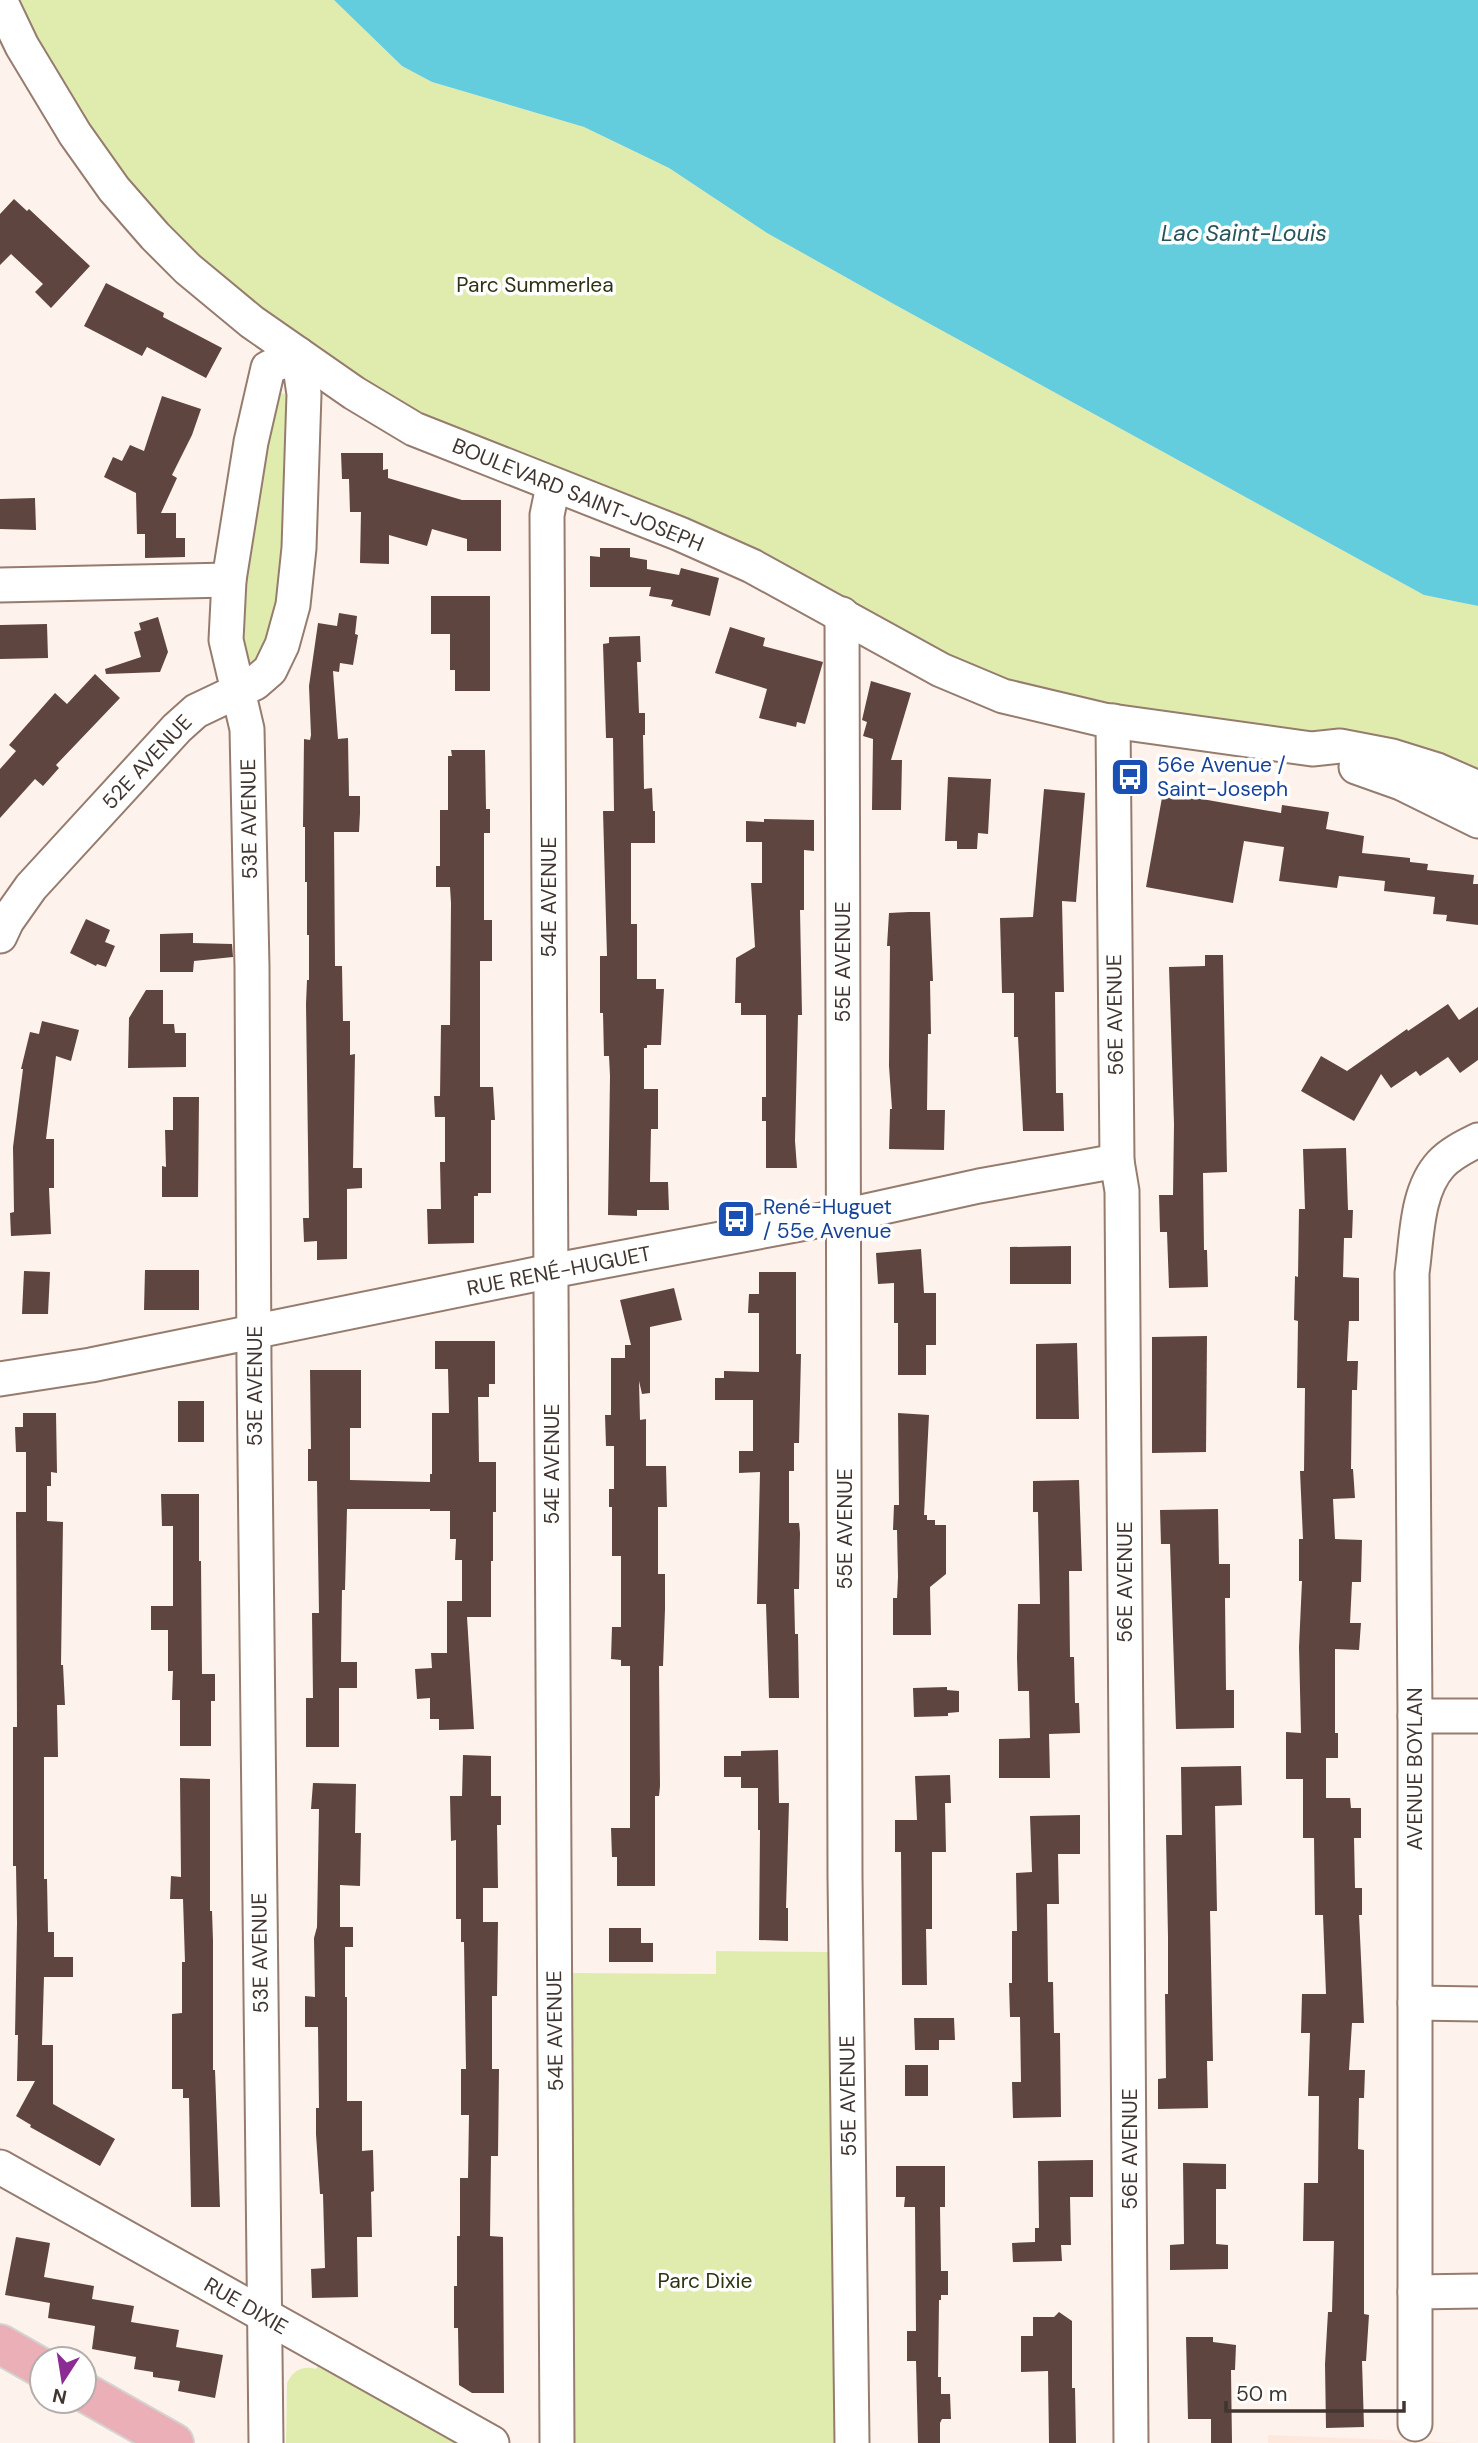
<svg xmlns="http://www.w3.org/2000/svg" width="1478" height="2443" viewBox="0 0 1478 2443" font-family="'DM Sans',sans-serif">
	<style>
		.built { fill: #fee8dd }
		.green { fill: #e0ecad }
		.water { fill: #63ccdd }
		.building { fill: #5f4540 }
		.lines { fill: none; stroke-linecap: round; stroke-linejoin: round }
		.minor-casing { stroke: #967c6f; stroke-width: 37 }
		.major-casing { stroke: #d5d3d1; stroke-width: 42 }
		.minor { stroke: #fff; stroke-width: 33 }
		.major { stroke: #ebafb7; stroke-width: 38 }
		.labels { text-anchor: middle; stroke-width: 7; stroke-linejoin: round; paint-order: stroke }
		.park-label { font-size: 21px; fill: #2e3312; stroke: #fff }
		.street-label { font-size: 21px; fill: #413530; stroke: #fff }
		.transit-label { font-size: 21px; fill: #164399; stroke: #fff; text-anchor: start }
		.water-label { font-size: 23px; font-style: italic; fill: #26545b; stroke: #fff }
	</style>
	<rect width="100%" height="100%" fill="#fef2ec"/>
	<polygon class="built" points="1268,2435 1463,2443 1268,2443"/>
	<g class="green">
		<path d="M16,0h318l68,66 30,16 152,45 85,41 98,65 123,69 534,293 54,11v170l-212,-48 -195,-30 -71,-18 -51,-22 -100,-58 -92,-49 -320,-131c-72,-36 -137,-80 -200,-131 -32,-25 -63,-51 -90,-82 -50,-57 -99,-139 -131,-207z"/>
		<polygon points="273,393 292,394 295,522 273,643 249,669 241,656 240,583"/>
		<polygon points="716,1951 832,1952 831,2148 839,2148 840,2443 573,2443 569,1973 716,1974"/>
		<path d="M319,2365l138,78h-171l1,-60c6,-13 16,-18 29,-14z"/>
	</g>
	<polygon class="water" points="334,0 1478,0 1478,606 1424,595 890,302 767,233 669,168 584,127 432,82 402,66"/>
	<g class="building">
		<polygon points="14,199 27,211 29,209 90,266 51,308 35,292 43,284 11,254 0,265 0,214"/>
		<polygon points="106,283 164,313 163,317 222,348 206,378 147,347 142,356 84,326"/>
		<polygon points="162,396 201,409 192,435 172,475 177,478 161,513 176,513 176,538 185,538 185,557 145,558 145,534 137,534 136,493 104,477 113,457 122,461 130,445 144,451"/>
		<polygon points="341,453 383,453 383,470 388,469 388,478 462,500 501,500 501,551 467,551 467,539 432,529 427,546 389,535 389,564 360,563 361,512 350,512 349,479 342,479"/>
		<polygon points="35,498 36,530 0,529 0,499"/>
		<polygon points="600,548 630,548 630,557 647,560 647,569 679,575 681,568 719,578 710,616 671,606 673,600 649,596 651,587 590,587 590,556 600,557"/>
		<polygon points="431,596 490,596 490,691 455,691 455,670 450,670 450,634 431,634"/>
		<polygon points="339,613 357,616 355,634 358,635 353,665 340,663 339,672 333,671 338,739 348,738 349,796 360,796 360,813 359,832 334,832 335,966 342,966 343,1021 350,1021 350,1055 355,1054 353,1168 362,1168 362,1188 347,1189 347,1259 317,1260 317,1241 304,1242 303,1218 309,1218 306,1004 307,980 309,980 309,935 307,935 307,882 305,882 305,827 303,827 304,739 310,740 311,735 309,686 318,623 337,626"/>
		<polygon points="158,617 168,652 160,672 106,674 105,669 141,657 134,632 141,630 139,623"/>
		<polygon points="47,624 48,658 0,659 0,625"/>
		<polygon points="730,627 765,638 763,646 823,662 805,724 797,722 796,727 759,718 767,689 715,673"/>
		<polygon points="640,636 641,662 637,662 639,713 645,713 645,735 643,735 644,789 652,788 653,811 655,811 655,843 631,843 631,924 637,924 637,979 656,979 656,989 664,989 661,1045 647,1045 647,1048 644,1048 644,1089 658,1089 658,1129 651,1129 650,1182 668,1182 669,1210 637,1210 637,1216 608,1215 610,1076 609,1056 604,1056 603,1013 600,1013 600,956 607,956 603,811 614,811 613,738 606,738 603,644 609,643 609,637"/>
		<polygon points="95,674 120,698 56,765 59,768 43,786 35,779 0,818 0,769 16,751 9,745 55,693 67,704"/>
		<polygon points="871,681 911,693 891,760 902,760 901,810 872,810 873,739 863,736 867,722 862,720"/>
		<polygon points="451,750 485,750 486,809 490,809 490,833 484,833 484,920 492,920 492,961 480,961 480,1087 493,1087 495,1120 491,1120 491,1193 478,1193 478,1196 474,1196 474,1243 428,1244 427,1209 441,1209 440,1162 445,1162 445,1117 435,1117 434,1096 440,1096 441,1025 450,1025 451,903 450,887 436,887 436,866 440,866 440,810 448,810 448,756 452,756"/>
		<polygon points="948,777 991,779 988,834 978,833 977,849 957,849 957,841 945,841"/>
		<polygon points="1044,789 1085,793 1076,902 1062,901 1064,992 1055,992 1056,1093 1063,1093 1064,1131 1023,1131 1018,1037 1014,1037 1014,993 1002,993 1000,918 1033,917"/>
		<polygon points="1163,792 1281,813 1282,805 1329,812 1326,829 1364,836 1362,853 1410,858 1410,862 1428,864 1427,870 1474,875 1473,884 1478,884 1478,925 1446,921 1447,915 1433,914 1435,897 1384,891 1385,881 1339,876 1337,888 1279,881 1284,847 1244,841 1233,903 1146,887"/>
		<polygon points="764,819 814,820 814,851 804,850 804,910 800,910 802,1015 798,1015 795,1141 797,1168 766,1168 766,1121 762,1121 762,1097 766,1097 766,1015 741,1015 741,1003 735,1003 736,958 755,947 751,883 762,883 762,842 746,842 746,821 764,822"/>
		<polygon points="909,912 930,912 933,981 930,981 931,1034 928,1034 927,1110 945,1110 944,1150 889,1149 890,1109 892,1109 889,1066 890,946 887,946 889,913"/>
		<polygon points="86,919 110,930 105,942 115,946 106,967 97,964 96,966 70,953"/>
		<polygon points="193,933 193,943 232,944 233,957 194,961 193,972 160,972 160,934"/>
		<polygon points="1205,955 1223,955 1227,1172 1203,1173 1204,1250 1207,1250 1208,1287 1169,1288 1167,1232 1160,1232 1159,1195 1173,1195 1174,1124 1169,967 1205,966"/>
		<polygon points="146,990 163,990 163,1024 174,1024 175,1033 186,1033 186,1067 128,1068 129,1018"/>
		<polygon points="1448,1004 1459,1020 1478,1007 1478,1060 1460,1073 1448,1057 1420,1076 1416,1071 1391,1088 1381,1074 1354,1121 1301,1091 1321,1056 1347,1071 1407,1029 1408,1031"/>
		<polygon points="42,1021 79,1030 71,1061 56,1056 46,1139 54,1139 54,1188 49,1188 51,1234 11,1236 10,1213 14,1212 13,1147 23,1069 21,1069 30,1032 39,1034"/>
		<polygon points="173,1097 199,1097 198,1197 162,1197 162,1166 166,1167 165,1130 173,1130"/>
		<polygon points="1346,1148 1348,1210 1353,1210 1352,1238 1344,1238 1343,1277 1359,1278 1359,1321 1349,1321 1347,1361 1358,1361 1357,1390 1352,1390 1351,1469 1353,1469 1355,1498 1333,1499 1335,1539 1362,1540 1361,1582 1352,1582 1350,1623 1361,1623 1359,1650 1335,1649 1335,1733 1338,1733 1338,1758 1326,1758 1326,1798 1350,1798 1351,1808 1361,1808 1361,1838 1354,1838 1355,1888 1362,1888 1362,1915 1359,1915 1364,2023 1352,2023 1349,2070 1365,2070 1364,2098 1359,2098 1358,2149 1364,2150 1364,2314 1369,2315 1366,2361 1362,2361 1364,2427 1326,2428 1325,2364 1328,2312 1332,2312 1334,2241 1303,2241 1304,2183 1318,2183 1319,2096 1308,2096 1310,2033 1301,2033 1302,1994 1326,1994 1323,1915 1315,1915 1314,1838 1303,1838 1303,1779 1286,1779 1286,1732 1301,1733 1299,1647 1302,1581 1299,1581 1299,1539 1303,1539 1300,1471 1304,1471 1305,1388 1297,1388 1298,1321 1294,1320 1295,1276 1298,1277 1299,1209 1305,1209 1303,1149"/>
		<polygon points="1071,1246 1071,1284 1010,1284 1010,1247"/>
		<polygon points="921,1249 924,1293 936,1293 936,1345 926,1345 926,1375 898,1375 898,1323 894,1323 894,1283 878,1284 876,1253"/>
		<polygon points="145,1270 199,1270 199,1310 144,1310"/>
		<polygon points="24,1271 50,1272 48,1314 22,1314"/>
		<polygon points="759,1272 796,1272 796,1354 801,1354 799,1443 794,1443 794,1471 789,1471 789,1523 799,1523 800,1533 799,1589 794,1589 795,1634 798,1634 799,1698 769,1698 766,1604 757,1604 760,1472 739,1473 739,1451 753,1451 753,1400 715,1400 715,1378 724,1378 724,1371 759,1372 759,1313 748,1313 749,1294 759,1294"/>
		<polygon points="674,1288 682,1320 650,1327 650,1393 642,1394 639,1381 640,1420 646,1419 646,1466 666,1466 667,1507 658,1507 658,1574 665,1574 665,1609 663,1666 659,1666 660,1786 659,1796 655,1796 655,1886 617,1886 617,1857 612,1857 611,1828 630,1828 630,1666 621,1666 621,1660 611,1659 612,1627 621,1627 621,1556 612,1556 612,1507 609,1507 609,1489 614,1489 614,1446 606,1446 605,1415 611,1415 611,1358 625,1358 625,1345 631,1345 620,1300"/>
		<polygon points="1207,1336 1206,1452 1152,1453 1152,1337"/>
		<polygon points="435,1341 495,1341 495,1384 489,1384 489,1397 478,1397 479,1462 496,1462 496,1512 493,1512 493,1561 491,1561 491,1617 467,1617 474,1729 439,1730 439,1719 430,1719 430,1698 417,1699 415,1669 432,1668 431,1653 447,1653 447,1601 462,1601 462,1560 455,1560 456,1539 450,1539 450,1511 430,1511 430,1509 347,1509 345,1590 342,1590 341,1662 357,1662 357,1688 339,1688 339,1747 306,1747 306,1698 313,1698 312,1613 319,1613 317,1481 308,1481 308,1449 311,1449 310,1370 361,1370 361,1428 350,1428 350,1480 430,1482 430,1474 432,1474 432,1413 449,1413 448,1369 435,1369"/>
		<polygon points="1077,1343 1079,1419 1036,1419 1036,1344"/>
		<rect x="178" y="1401" width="26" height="41"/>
		<polygon points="23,1413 56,1413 57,1473 51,1472 51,1486 47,1486 47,1521 63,1522 61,1665 63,1665 65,1705 57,1705 58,1757 44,1757 44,1879 47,1879 48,1932 54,1932 54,1957 73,1957 73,1977 44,1977 42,2045 53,2045 53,2104 115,2139 100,2166 30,2127 31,2125 16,2116 35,2081 17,2081 18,2035 15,2035 17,1923 16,1866 13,1866 13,1727 17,1727 16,1512 26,1512 26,1452 16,1452 15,1427 23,1427"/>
		<polygon points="898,1413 929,1415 924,1515 927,1515 927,1520 935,1520 935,1525 946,1525 946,1574 930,1587 931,1635 893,1635 893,1598 897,1598 898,1577 897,1530 893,1530 894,1505 899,1505"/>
		<polygon points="1079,1480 1082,1571 1069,1571 1070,1657 1074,1657 1075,1703 1079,1703 1080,1733 1049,1734 1050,1778 999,1778 999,1739 1030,1738 1029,1691 1018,1691 1017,1658 1018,1604 1040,1604 1038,1512 1033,1512 1033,1481"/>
		<polygon points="161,1494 199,1494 199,1561 201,1561 202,1674 215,1674 215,1701 211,1701 211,1746 180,1746 180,1700 172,1700 173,1671 168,1671 168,1630 151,1630 151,1606 173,1606 173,1526 162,1526"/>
		<polygon points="1218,1509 1219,1564 1230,1564 1230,1598 1225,1598 1226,1690 1234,1690 1234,1728 1176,1729 1170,1544 1161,1544 1160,1510"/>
		<polygon points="947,1687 947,1690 959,1691 959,1712 948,1713 948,1716 914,1717 913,1688"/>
		<polygon points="778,1750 779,1803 789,1803 786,1908 788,1908 788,1941 759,1940 760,1830 758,1830 758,1788 741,1788 741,1777 724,1777 724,1756 741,1756 741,1751"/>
		<polygon points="463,1755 491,1756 491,1796 501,1796 501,1825 497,1825 498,1888 483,1888 483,1922 498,1922 497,1996 492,1996 492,2069 499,2069 498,2156 491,2156 490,2236 503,2237 504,2393 472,2393 459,2385 458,2328 454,2328 454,2286 457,2286 457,2236 460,2236 460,2178 468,2178 469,2115 461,2115 461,2069 466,2069 464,1942 461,1942 461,1919 456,1919 456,1840 451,1841 450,1796 462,1796"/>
		<polygon points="1241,1766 1242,1805 1215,1806 1217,1911 1210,1911 1213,2061 1207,2061 1208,2108 1158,2109 1158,2079 1166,2078 1165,1994 1168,1994 1168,1937 1166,1835 1182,1835 1181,1767"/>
		<polygon points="950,1775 951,1803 945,1803 946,1852 932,1852 932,1929 926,1929 927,1985 902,1985 901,1852 895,1852 895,1820 917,1820 915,1776"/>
		<polygon points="180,1778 210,1779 210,1911 212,1911 213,1941 213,2070 215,2070 220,2207 191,2207 189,2098 183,2098 183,2089 172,2089 172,2014 182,2013 182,1962 185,1962 183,1899 170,1899 171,1876 181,1877"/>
		<polygon points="313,1783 356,1784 355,1833 361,1833 360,1886 340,1885 340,1927 353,1927 353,1947 345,1947 345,1997 347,1997 347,2101 362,2101 362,2151 373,2150 374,2191 371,2192 372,2237 357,2237 358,2297 312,2298 311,2269 325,2268 323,2194 320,2194 316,2134 316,2108 319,2108 318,2027 305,2027 305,1996 315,1997 314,1938 317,1927 319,1809 311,1809"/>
		<polygon points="1080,1815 1080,1854 1058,1854 1059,1904 1047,1904 1048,1982 1053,1982 1054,2033 1060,2033 1061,2117 1013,2118 1012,2082 1021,2082 1020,2017 1010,2017 1009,1983 1012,1983 1012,1931 1017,1931 1016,1873 1032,1872 1030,1816"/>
		<polygon points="609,1928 641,1928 641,1943 653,1943 653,1962 609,1962"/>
		<polygon points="914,2018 954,2018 955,2040 939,2040 939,2050 915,2050"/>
		<rect x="905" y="2065" width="23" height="31"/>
		<polygon points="1093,2160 1093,2197 1070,2197 1071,2245 1061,2245 1062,2261 1013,2262 1012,2243 1035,2242 1035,2228 1039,2228 1038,2161"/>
		<polygon points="1183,2163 1226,2164 1226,2189 1216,2189 1216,2244 1228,2245 1228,2269 1170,2270 1170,2245 1184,2244"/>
		<polygon points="896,2166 945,2166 945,2207 940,2207 941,2271 948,2271 948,2295 941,2295 941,2300 939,2300 938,2377 941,2377 941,2394 950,2394 951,2419 942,2419 940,2423 940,2443 918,2443 916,2361 907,2361 907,2331 916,2331 915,2207 904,2207 905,2197 896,2197"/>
		<polygon points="16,2237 50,2243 44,2277 94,2286 92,2299 134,2306 131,2322 179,2330 176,2347 223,2355 215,2398 178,2391 180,2381 153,2377 153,2372 134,2369 136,2357 92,2349 95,2326 48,2318 50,2303 5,2295"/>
		<polygon points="1059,2312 1072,2321 1072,2388 1075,2388 1076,2443 1049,2443 1048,2371 1021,2372 1021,2336 1033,2336 1033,2317 1054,2317"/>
		<polygon points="1186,2337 1213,2337 1213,2342 1236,2345 1235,2370 1231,2370 1232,2443 1211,2443 1211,2419 1188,2419"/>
	</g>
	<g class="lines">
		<g class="minor-casing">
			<g id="minor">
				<polyline points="0,0 22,46 75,134 114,189 155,236 188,269 252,322 354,393 414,429 680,534 752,566 941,670 1003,696 1104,720 1312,749 1340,746 1392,756 1437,770 1478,788"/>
				<polyline points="553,486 547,515 557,2443"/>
				<polyline points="0,585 229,580"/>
				<polyline points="842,614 845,1877 852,2443"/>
				<polyline points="1113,721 1117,1161 1122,1191 1131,2443"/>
				<polyline points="1356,767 1401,783 1478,821"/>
				<polyline points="0,936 7,921 31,887 177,728 196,711 255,683 270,670 282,645 293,605 299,548 304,394 298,354 268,368 251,442 229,580 226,640 247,729 252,967 254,1366 266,2443"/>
				<polyline points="0,1379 91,1365 551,1271 843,1216 979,1186 1117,1161"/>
				<polyline points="1415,1716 1478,1716"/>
				<polyline points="1415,2003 1478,2004"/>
				<polyline points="0,2167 492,2443"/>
				<polyline points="1415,2292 1478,2291"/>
				<path d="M1415,2424v-708l-3,-443c5,-35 4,-82 29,-109 10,-11 25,-18 37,-24"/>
			</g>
		</g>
		<g class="major-casing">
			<g id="major">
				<polyline points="0,2344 42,2368"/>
				<polyline points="84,2392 174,2443"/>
			</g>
		</g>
		<use href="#minor" class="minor"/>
		<use href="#major" class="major"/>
	</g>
	<defs>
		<g id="bus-square" transform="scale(2.0125)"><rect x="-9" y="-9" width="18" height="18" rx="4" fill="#1a4fb4" stroke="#fff"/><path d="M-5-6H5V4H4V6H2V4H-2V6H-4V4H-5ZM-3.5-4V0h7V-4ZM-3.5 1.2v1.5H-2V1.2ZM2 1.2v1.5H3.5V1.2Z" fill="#fff"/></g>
	</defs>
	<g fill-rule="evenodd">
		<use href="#bus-square" x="1130" y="777"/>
		<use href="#bus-square" x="736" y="1219"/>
	</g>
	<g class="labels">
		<g class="park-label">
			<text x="535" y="292">Parc Summerlea</text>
			<text x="705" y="2288">Parc Dixie</text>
		</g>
		<g class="street-label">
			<text transform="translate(578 495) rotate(22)" y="7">BOULEVARD SAINT-JOSEPH</text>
			<text transform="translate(147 762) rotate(-47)" y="7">52E AVENUE</text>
			<text transform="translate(249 819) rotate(-91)" y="7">53E AVENUE</text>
			<text transform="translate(549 897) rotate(-90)" y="7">54E AVENUE</text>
			<text transform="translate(843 962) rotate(-90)" y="7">55E AVENUE</text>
			<text transform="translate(1115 1015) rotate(-91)" y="7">56E AVENUE</text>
			<text transform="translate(559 1271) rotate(-11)" y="7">RUE RENÉ-HUGUET</text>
			<text transform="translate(255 1386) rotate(-90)" y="7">53E AVENUE</text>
			<text transform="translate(552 1464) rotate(-90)" y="7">54E AVENUE</text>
			<text transform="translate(845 1529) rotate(-90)" y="7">55E AVENUE</text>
			<text transform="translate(1125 1582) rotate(-90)" y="7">56E AVENUE</text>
			<text transform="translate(1415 1769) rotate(-90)" y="7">AVENUE BOYLAN</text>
			<text transform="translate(260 1953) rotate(-91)" y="7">53E AVENUE</text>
			<text transform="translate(555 2031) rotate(-91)" y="7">54E AVENUE</text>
			<text transform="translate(848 2096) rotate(-91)" y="7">55E AVENUE</text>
			<text transform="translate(1130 2149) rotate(-90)" y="7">56E AVENUE</text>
			<text transform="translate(246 2306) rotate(30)" y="7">RUE DIXIE</text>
		</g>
		<g class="transit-label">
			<text x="1157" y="772">56e Avenue /<tspan x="1157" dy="24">Saint-Joseph</tspan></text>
			<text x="763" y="1214">René-Huguet<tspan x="763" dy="24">/ 55e Avenue</tspan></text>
		</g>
		<g class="water-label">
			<text x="1244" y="241">Lac Saint-Louis</text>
		</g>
	</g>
	<g transform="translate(63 2380) rotate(192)"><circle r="33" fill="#ffffff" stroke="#b3aeac" stroke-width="2"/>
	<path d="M0-5L12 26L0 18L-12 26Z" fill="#8c2b94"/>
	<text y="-10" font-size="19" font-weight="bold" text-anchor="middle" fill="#413530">N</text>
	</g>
	<path d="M1226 2401v10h178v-10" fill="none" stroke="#413530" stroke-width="3.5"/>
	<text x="1236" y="2401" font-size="21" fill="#413530" stroke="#ffffff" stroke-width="5" paint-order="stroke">50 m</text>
</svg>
